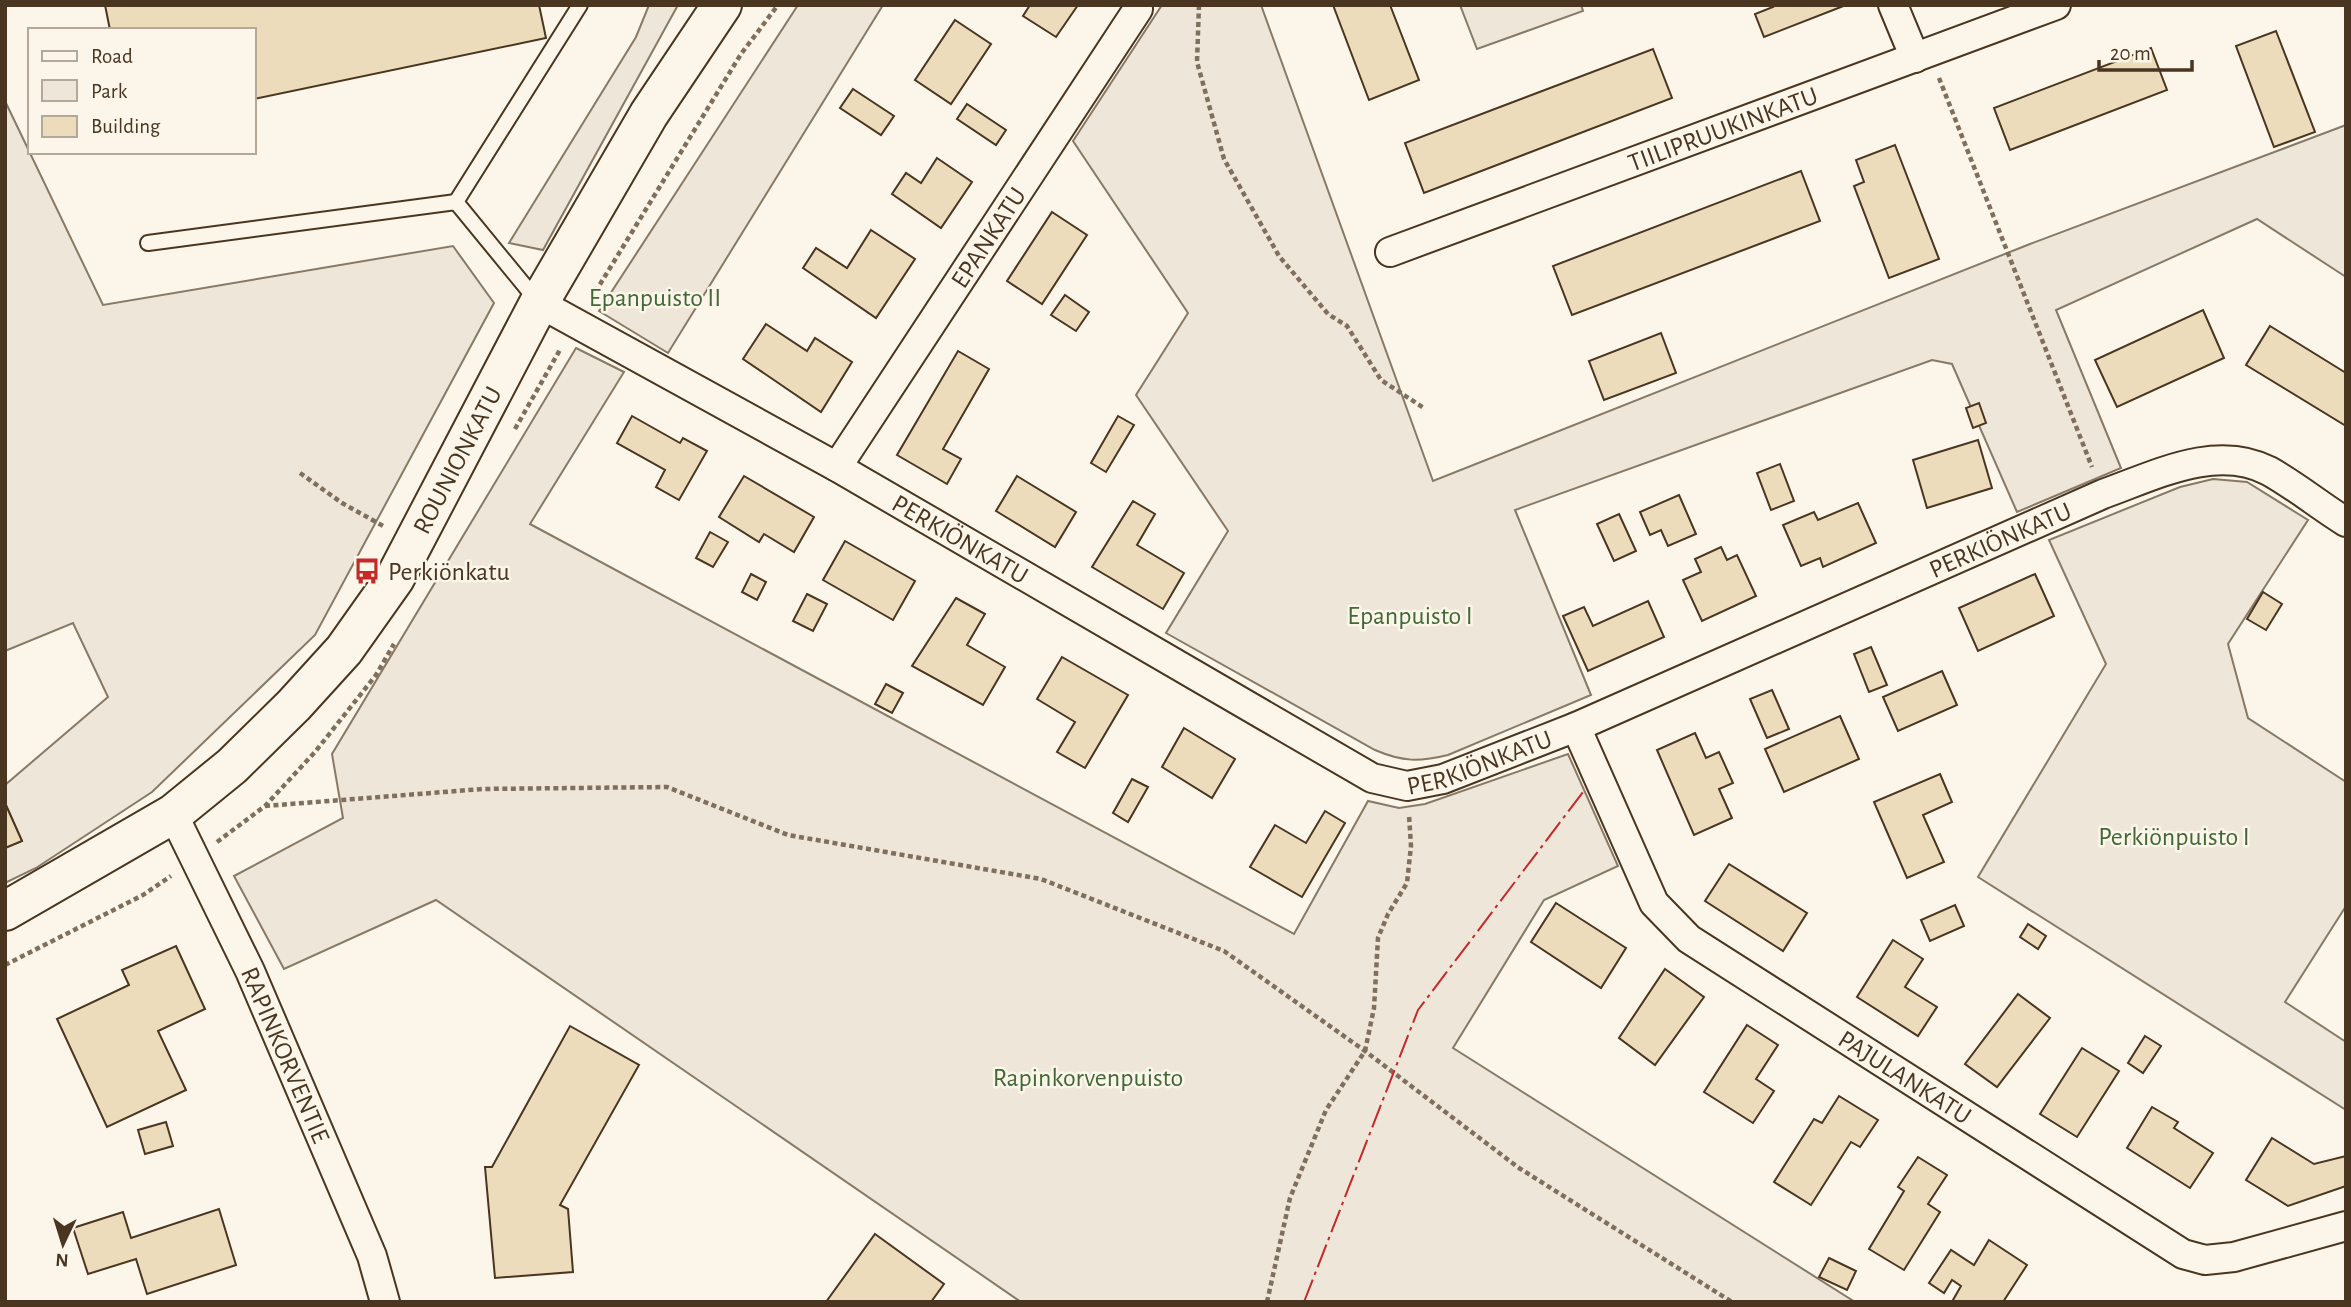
<svg xmlns="http://www.w3.org/2000/svg" width="2351" height="1307" viewBox="0 0 2351 1307" font-family="'Alegreya Sans',sans-serif">
	<style>
		.green { fill: #ede6d9; stroke: #887966; stroke-width: 2 }
		.building { fill: #ecdcbc; stroke: #4a3520; stroke-width: 2 }
		.lines { fill: none; stroke-linecap: round; stroke-linejoin: round }
		.service-casing { stroke: #4a3520; stroke-width: 18 }
		.minor-casing { stroke: #4a3520; stroke-width: 32 }
		.secondary-casing { stroke: #4a3520; stroke-width: 42 }
		.path { stroke: #7f6f5c; stroke-width: 4.5; stroke-dasharray: 5 3.5; stroke-linecap: butt }
		.service { stroke: #fbf6e9; stroke-width: 14 }
		.minor { stroke: #fbf6e9; stroke-width: 28 }
		.secondary { stroke: #fbf6e9; stroke-width: 38 }
		.power { stroke: #c62828; stroke-width: 2; stroke-dasharray: 24 5 3.5 5; stroke-linecap: butt }
		.labels { text-anchor: middle; stroke-width: 5; stroke-linejoin: round; paint-order: stroke }
		.street-label { font-size: 26px; fill: #4a3520; stroke: #fbf6e9 }
		.park-label { font-size: 26px; fill: #436837; stroke: #fbf6e9 }
		.poi-label { font-size: 26px; fill: #4a3520; stroke: #fbf6e9; text-anchor: start }
	</style>
	<rect width="100%" height="100%" fill="#fbf6e9"/>
	<g class="green">
		<polygon points="649,5 678,5 543,250 509,243 636,37"/>
		<polygon points="798,5 883,5 668,353 599,311"/>
		<path d="M1162,5h99l172,476 597,-237 316,-119v152l-89,-58 -201,91 65,158 -104,44 -65,-148 -20,-4 -417,150 76,185 -143,60c-29,7 -45,7 -73,-5l-209,-117 62,-102 -92,-136 52,-82 -115,-172z"/>
		<polygon points="1460,5 1581,5 1583,11 1477,49"/>
		<polygon points="5,101 103,305 453,246 494,303 315,635 152,792 36,868 5,883 5,848 22,841 5,803 5,785 108,697 73,623 5,651"/>
		<polygon points="576,348 624,372 530,524 1294,934 1368,801 1399,808 1425,804 1568,754 1618,866 1544,900 1453,1048 1855,1302 1021,1302 436,900 284,969 234,876 343,818 332,754"/>
		<polygon points="2213,479 2247,482 2308,520 2228,644 2248,718 2346,782 2346,906 2285,1002 2346,1042 2346,1110 1978,877 2106,664 2049,540 2180,487"/>
	</g>
	<g class="building">
		<polygon points="105,5 539,5 546,38 254,99 254,30 110,30"/>
		<polygon points="1030,5 1078,5 1056,37 1023,16"/>
		<polygon points="1333,5 1390,5 1419,80 1369,100"/>
		<polygon points="1772,5 1846,5 1764,37 1755,14 1773,7"/>
		<polygon points="955,20 991,44 951,104 915,80"/>
		<polygon points="2276,31 2315,132 2274,147 2236,46"/>
		<polygon points="2151,48 2167,90 2010,150 1994,108"/>
		<polygon points="1653,49 1672,98 1424,193 1405,143"/>
		<polygon points="853,89 894,116 881,135 840,108"/>
		<polygon points="967,104 1006,130 996,145 957,119"/>
		<polygon points="1895,145 1939,259 1889,278 1854,186 1864,182 1856,160"/>
		<polygon points="937,158 972,182 941,228 892,194 906,173 921,183"/>
		<polygon points="1801,171 1820,221 1572,315 1553,266"/>
		<polygon points="1052,212 1087,235 1042,304 1007,281"/>
		<polygon points="871,230 915,259 876,318 803,268 816,248 847,268"/>
		<polygon points="1065,295 1089,312 1076,331 1051,315"/>
		<polygon points="2203,310 2224,358 2117,407 2095,360"/>
		<polygon points="766,324 807,351 815,338 852,362 821,412 743,359"/>
		<polygon points="2270,326 2346,373 2346,426 2246,365"/>
		<polygon points="1661,333 1676,373 1604,400 1589,361"/>
		<polygon points="958,351 989,369 943,449 961,459 947,484 897,455"/>
		<polygon points="1979,403 1986,423 1973,428 1966,408"/>
		<polygon points="632,416 680,443 683,438 707,451 679,500 656,487 665,470 617,443"/>
		<polygon points="1118,416 1134,425 1106,472 1091,463"/>
		<polygon points="1978,440 1992,488 1927,508 1913,460"/>
		<polygon points="1780,464 1794,501 1771,510 1757,473"/>
		<polygon points="744,476 814,517 794,552 764,534 759,542 719,517"/>
		<polygon points="1017,476 1076,512 1055,547 996,511"/>
		<polygon points="1679,495 1696,534 1668,546 1661,530 1650,535 1640,512"/>
		<polygon points="1133,501 1155,514 1137,545 1184,573 1163,609 1092,567"/>
		<polygon points="1858,503 1876,543 1823,567 1820,558 1801,566 1783,525 1814,512 1818,520"/>
		<polygon points="1619,514 1636,551 1614,561 1597,524"/>
		<polygon points="710,532 728,542 713,567 696,558"/>
		<polygon points="845,541 915,581 893,620 823,580"/>
		<polygon points="1721,547 1727,560 1737,555 1756,596 1702,621 1683,580 1701,572 1695,559"/>
		<polygon points="751,574 766,582 757,600 742,592"/>
		<polygon points="2035,574 2054,616 1978,651 1959,608"/>
		<polygon points="2263,592 2282,604 2266,630 2247,619"/>
		<polygon points="807,594 827,604 813,631 793,621"/>
		<polygon points="956,598 985,614 967,645 1005,667 983,705 912,666"/>
		<polygon points="1648,601 1664,637 1588,671 1563,616 1584,607 1593,626"/>
		<polygon points="1871,647 1887,685 1869,692 1854,654"/>
		<polygon points="1062,657 1128,695 1085,768 1057,752 1075,722 1037,699"/>
		<polygon points="1942,671 1957,705 1898,731 1883,697"/>
		<polygon points="886,684 903,693 892,713 875,704"/>
		<polygon points="1772,690 1789,729 1767,738 1750,699"/>
		<polygon points="1840,716 1859,759 1784,792 1765,749"/>
		<polygon points="1184,728 1235,759 1212,798 1162,767"/>
		<polygon points="1695,733 1706,758 1719,752 1733,783 1719,789 1732,818 1694,835 1657,750"/>
		<polygon points="1940,774 1952,802 1923,815 1944,862 1907,878 1874,802"/>
		<polygon points="1132,779 1148,787 1128,822 1113,813"/>
		<polygon points="5,803 22,841 5,848"/>
		<polygon points="1325,811 1345,823 1302,897 1250,867 1275,825 1306,843"/>
		<polygon points="1729,864 1807,913 1783,951 1705,901"/>
		<polygon points="1556,903 1626,948 1601,988 1531,942"/>
		<polygon points="1955,905 1964,926 1930,941 1921,920"/>
		<polygon points="2028,924 2046,936 2038,949 2020,937"/>
		<polygon points="1893,940 1923,959 1905,987 1937,1007 1918,1036 1857,997"/>
		<polygon points="176,946 205,1009 158,1031 186,1090 107,1127 57,1019 129,985 122,970"/>
		<polygon points="1665,969 1704,997 1655,1065 1619,1038"/>
		<polygon points="2018,994 2050,1018 1997,1087 1965,1064"/>
		<polygon points="1747,1025 1778,1045 1756,1079 1774,1091 1753,1123 1704,1092"/>
		<polygon points="570,1026 639,1065 560,1205 568,1209 573,1272 495,1278 485,1167 492,1167"/>
		<polygon points="2145,1036 2161,1046 2143,1073 2128,1063"/>
		<polygon points="2082,1048 2119,1071 2077,1137 2040,1114"/>
		<polygon points="1839,1096 1878,1120 1860,1147 1851,1142 1811,1205 1774,1182 1814,1119 1822,1123"/>
		<polygon points="2152,1107 2178,1122 2174,1128 2213,1153 2190,1188 2127,1148"/>
		<polygon points="166,1122 173,1146 145,1154 138,1130"/>
		<polygon points="2272,1138 2314,1164 2346,1156 2346,1186 2288,1206 2246,1180"/>
		<polygon points="1918,1157 1947,1175 1928,1204 1940,1212 1904,1270 1869,1249 1904,1191 1898,1187"/>
		<polygon points="219,1209 236,1265 147,1294 136,1259 88,1274 73,1228 123,1212 131,1238"/>
		<polygon points="875,1234 944,1284 931,1302 826,1302"/>
		<polygon points="1989,1240 2027,1265 2003,1302 1956,1302 1953,1300 1961,1286 1952,1280 1944,1293 1929,1283 1951,1250 1974,1265"/>
		<polygon points="1829,1258 1856,1271 1847,1290 1819,1277"/>
	</g>
	<g class="lines">
		<g class="service-casing">
			<g id="service">
				<polyline points="456,202 580,5"/>
				<polyline points="148,243 456,202 538,302"/>
			</g>
		</g>
		<g class="minor-casing">
			<g id="minor">
				<polyline points="1893,5 1915,58"/>
				<path id="s1" d="M1390,252l666,-247"/>
				<path id="s2" d="M539,303l298,164 535,311 35,8 36,-7 133,-52 527,-233c51,-18 113,-51 166,-23 27,15 51,35 77,51"/>
				<path id="s3" d="M837,467l301,-458"/>
				<path id="s4" d="M1576,727l78,176 35,36 494,315 22,6 29,-3 112,-31"/>
				<path id="s5" d="M173,814l77,157 122,285 13,46"/>
			</g>
		</g>
		<g class="secondary-casing">
			<g id="secondary">
				<path id="s6" d="M5,911l168,-97 59,-48 62,-61 50,-55 51,-72 144,-275 110,-189 73,-109"/>
			</g>
		</g>
		<g class="path">
			<polyline points="1199,5 1197,62 1224,159 1279,256 1328,314 1347,326 1381,380 1424,408"/>
			<polyline points="1939,78 2092,467"/>
			<polyline points="591,299 741,54 778,5"/>
			<polyline points="515,429 561,348"/>
			<polyline points="300,473 342,503 385,527"/>
			<polyline points="265,806 482,789 667,787 788,835 1041,879 1224,951 1365,1051 1519,1168 1732,1302"/>
			<polyline points="217,842 265,806 315,752 376,675 394,644"/>
			<polyline points="5,965 143,895 171,876"/>
			<polyline points="1267,1302 1290,1198 1326,1110 1365,1051 1374,1008 1378,938 1388,914 1407,883 1411,846 1409,815"/>
		</g>
		<use href="#service" class="service"/>
		<use href="#minor" class="minor"/>
		<use href="#secondary" class="secondary"/>
		<polyline class="power" points="1304,1302 1418,1010 1586,788"/>
	</g>
	<defs>
		<g id="bus-bare" transform="scale(2.1)"><path d="M-5-6H5V4H4V6H2V4H-2V6H-4V4H-5ZM-3.5-4V0h7V-4ZM-3.5 1.2v1.5H-2V1.2ZM2 1.2v1.5H3.5V1.2Z" fill="#c62828" stroke="#fbf6e9" stroke-width="2.5" paint-order="stroke"/></g>
	</defs>
	<g fill-rule="evenodd">
		<use href="#bus-bare" x="367" y="571"/>
	</g>
	<g class="labels">
		<g class="street-label">
			<text dy="9" stroke="none"><textPath href="#s1" startOffset="355">TIILIPRUUKINKATU</textPath></text>
			<text dy="9" stroke="none"><textPath href="#s3" startOffset="275">EPANKATU</textPath></text>
			<text dy="9" stroke="none"><textPath href="#s6" startOffset="653">ROUNIONKATU</textPath></text>
			<text dy="9" stroke="none"><textPath href="#s2" startOffset="483">PERKIÖNKATU</textPath></text>
			<text dy="9" stroke="none"><textPath href="#s2" startOffset="1638">PERKIÖNKATU</textPath></text>
			<text dy="9" stroke="none"><textPath href="#s2" startOffset="1071">PERKIÖNKATU</textPath></text>
			<text dy="9" stroke="none"><textPath href="#s5" startOffset="266">RAPINKORVENTIE</textPath></text>
			<text dy="9" stroke="none"><textPath href="#s4" startOffset="499">PAJULANKATU</textPath></text>
		</g>
		<g class="park-label">
			<text x="655" y="306">Epanpuisto II</text>
			<text x="1410" y="624">Epanpuisto I</text>
			<text x="2174" y="845">Perkiönpuisto I</text>
			<text x="1088" y="1086">Rapinkorvenpuisto</text>
		</g>
		<g class="poi-label">
			<text x="388" y="580">Perkiönkatu</text>
		</g>
	</g>
	<rect width="2351" height="1307" fill="none" stroke="#4a3520" stroke-width="14"/>
	<rect x="28" y="28" width="228" height="126" fill="#fbf6e9" stroke="#b4a999" stroke-width="2"/>
	<rect x="42" y="51" width="35" height="10" fill="#fbf6e9" stroke="#b4a999" stroke-width="2"/>
	<text x="91" y="63" font-size="21" fill="#4a3520">Road</text>
	<rect x="42" y="80" width="35" height="21" fill="#ede6d9" stroke="#b4a999" stroke-width="2"/>
	<text x="91" y="98" font-size="21" fill="#4a3520">Park</text>
	<rect x="42" y="116" width="35" height="21" fill="#ecdcbc" stroke="#b4a999" stroke-width="2"/>
	<text x="91" y="133" font-size="21" fill="#4a3520">Building</text>
	<g transform="translate(63 1244) rotate(184)" stroke="#fbf6e9" stroke-width="5" paint-order="stroke">
	<path d="M0-5L12 26L0 18L-12 26Z" fill="#4a3520"/>
	<text y="-10" font-size="19" font-weight="bold" text-anchor="middle" fill="#4a3520">N</text>
	</g>
	<path d="M2099 60v10h93v-10" fill="none" stroke="#4a3520" stroke-width="3.5"/>
	<text x="2110" y="60" font-size="21" fill="#4a3520" stroke="#fbf6e9" stroke-width="5" paint-order="stroke">20 m</text>
</svg>
